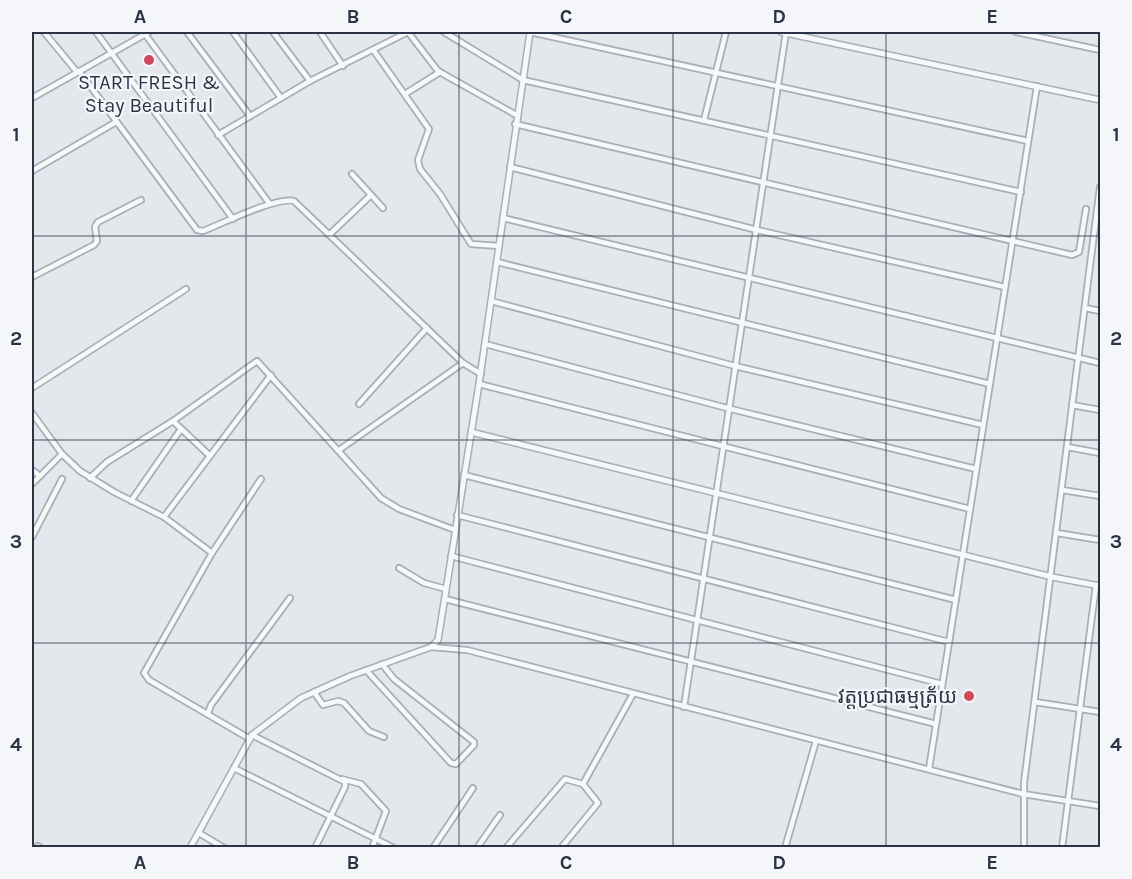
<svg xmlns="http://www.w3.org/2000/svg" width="1132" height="879" viewBox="0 0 1132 879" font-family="Karla,'Noto Sans Khmer',sans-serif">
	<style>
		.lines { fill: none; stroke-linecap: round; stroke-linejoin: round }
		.minor-casing { stroke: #a9aeb7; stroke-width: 8 }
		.tertiary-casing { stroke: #a9aeb7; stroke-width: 8 }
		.minor { stroke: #f7f8fa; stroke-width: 4.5 }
		.tertiary { stroke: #f7f8fa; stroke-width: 5 }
		.grid { fill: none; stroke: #2b3445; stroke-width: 1.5; stroke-opacity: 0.55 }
		.poi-dot { fill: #d1495b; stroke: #f4f6f9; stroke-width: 2 }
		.labels { text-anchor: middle; stroke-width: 4.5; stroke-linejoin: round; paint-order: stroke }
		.poi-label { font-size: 20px; fill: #2b3445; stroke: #f4f6f9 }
		.neatline { fill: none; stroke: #2b3445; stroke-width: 2 }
		.grid-label { font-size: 20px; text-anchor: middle; font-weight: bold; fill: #2b3445 }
	</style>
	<rect width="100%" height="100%" fill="#e4e7ec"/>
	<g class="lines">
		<g class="minor-casing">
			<g id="minor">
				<polyline points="44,32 77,72"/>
				<polyline points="96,32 233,219"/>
				<polyline points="187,32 250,116"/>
				<polyline points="233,32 281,98"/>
				<polyline points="273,32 310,81"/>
				<polyline points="320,32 343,66"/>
				<polyline points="408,32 438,71 518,116"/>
				<polyline points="444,32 523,80 1021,192"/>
				<polyline points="530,32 1028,141"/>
				<polyline points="1016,32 1100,50"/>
				<polyline points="145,34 269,203"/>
				<polyline points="374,51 429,129 418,160 420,169 440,194 471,244 499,246"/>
				<path d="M79,71l118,159 6,1c18,-7 75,-35 91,-30l169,162 18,11"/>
				<polyline points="405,94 440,72"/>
				<polyline points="32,98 149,32"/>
				<polyline points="704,120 726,32"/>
				<polyline points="515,124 1072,255 1079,252 1086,209"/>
				<polyline points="218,135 310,81 408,32"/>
				<polyline points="510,167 757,230 1005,287"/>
				<polyline points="32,171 116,122"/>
				<polyline points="352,174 383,208"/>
				<polyline points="503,218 1100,363"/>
				<polyline points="329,235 371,195"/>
				<polyline points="497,262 990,384"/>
				<polyline points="32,277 94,245 97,241 95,227 98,222 141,200"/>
				<polyline points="491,301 735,366 983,425"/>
				<polyline points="1085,308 1100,311"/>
				<polyline points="485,344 727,408 976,469"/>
				<polyline points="479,384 970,509"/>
				<polyline points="32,388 186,289"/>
				<polyline points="359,404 427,328"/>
				<polyline points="1072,405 1100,410"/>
				<polyline points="32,413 62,454 80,471 114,492 164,517 212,553"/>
				<polyline points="173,421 209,455"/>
				<polyline points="1067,447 1100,453"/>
				<polyline points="339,450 463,363"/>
				<polyline points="32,470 40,476"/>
				<polyline points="464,475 956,600"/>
				<polyline points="90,478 107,462 173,421 257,361 381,498 399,509 455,530"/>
				<polyline points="32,484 62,454"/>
				<polyline points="1062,490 1100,496"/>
				<polyline points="131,501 181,429"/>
				<polyline points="457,515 949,642"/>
				<polyline points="164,517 271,375"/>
				<polyline points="1057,533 1100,540"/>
				<polyline points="32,537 62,479"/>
				<polyline points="451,556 942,684"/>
				<polyline points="399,568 424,583 446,589"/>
				<polyline points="445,599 936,724"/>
				<polyline points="431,647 467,650 1023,794 1100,806"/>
				<polyline points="366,670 451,763 456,764 474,745 474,742 394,679 382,664"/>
				<polyline points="314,692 323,705 338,701 344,703 369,731 384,737"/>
				<polyline points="1035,702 1100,712"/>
				<polyline points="684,707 786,32"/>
				<polyline points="208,713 211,705 290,598"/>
				<polyline points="252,735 345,782 345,787 315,848"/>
				<polyline points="250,739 149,680 144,673 212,553 261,479"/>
				<polyline points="234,768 394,848"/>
				<polyline points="929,769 1037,86"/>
				<polyline points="342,779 361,784 386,811 372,848"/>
				<polyline points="199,833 224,848"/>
				<polyline points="38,846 41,848"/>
				<polyline points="433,848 473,788"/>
				<polyline points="477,848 500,815"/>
				<polyline points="506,848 565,779 583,784"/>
				<polyline points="561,848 598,803 583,784 633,694"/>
				<polyline points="785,848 816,741"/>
				<polyline points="1024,848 1024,783 1100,187"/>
				<polyline points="1062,848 1096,585"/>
			</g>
		</g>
		<g class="tertiary-casing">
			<g id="tertiary">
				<polyline points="781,32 1100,100"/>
				<polyline points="471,432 1052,577 1100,586"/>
				<polyline points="190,848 252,735 301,698 350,676 431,647 438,640 479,384 530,32"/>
			</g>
		</g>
		<use href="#minor" class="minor"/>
		<use href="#tertiary" class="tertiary"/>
	</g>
	<path class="grid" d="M246,32v816M459,32v816M673,32v816M886,32v816M32,236h1068M32,440h1068M32,643h1068"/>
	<g class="poi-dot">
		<circle cx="149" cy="60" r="6"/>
		<circle cx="969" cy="696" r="6"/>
	</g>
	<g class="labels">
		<g class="poi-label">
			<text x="149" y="89">START FRESH &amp;<tspan x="149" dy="23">Stay Beautiful</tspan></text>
			<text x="957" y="703" text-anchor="end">វត្តប្រជាធម្មត្រ័យ</text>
		</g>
	</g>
	<rect width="1132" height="879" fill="none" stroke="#f4f6f9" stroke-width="66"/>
	<rect x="33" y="33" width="1066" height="813" class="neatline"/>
	<g class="grid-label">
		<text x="140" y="23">A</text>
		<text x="353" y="23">B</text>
		<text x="566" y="23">C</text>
		<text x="779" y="23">D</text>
		<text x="992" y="23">E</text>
		<text x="16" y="141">1</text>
		<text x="1116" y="141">1</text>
		<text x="16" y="345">2</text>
		<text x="1116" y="345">2</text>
		<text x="16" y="548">3</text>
		<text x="1116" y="548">3</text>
		<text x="16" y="751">4</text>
		<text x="1116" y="751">4</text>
		<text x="140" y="869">A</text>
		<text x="353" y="869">B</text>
		<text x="566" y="869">C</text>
		<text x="779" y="869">D</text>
		<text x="992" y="869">E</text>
	</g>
</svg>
